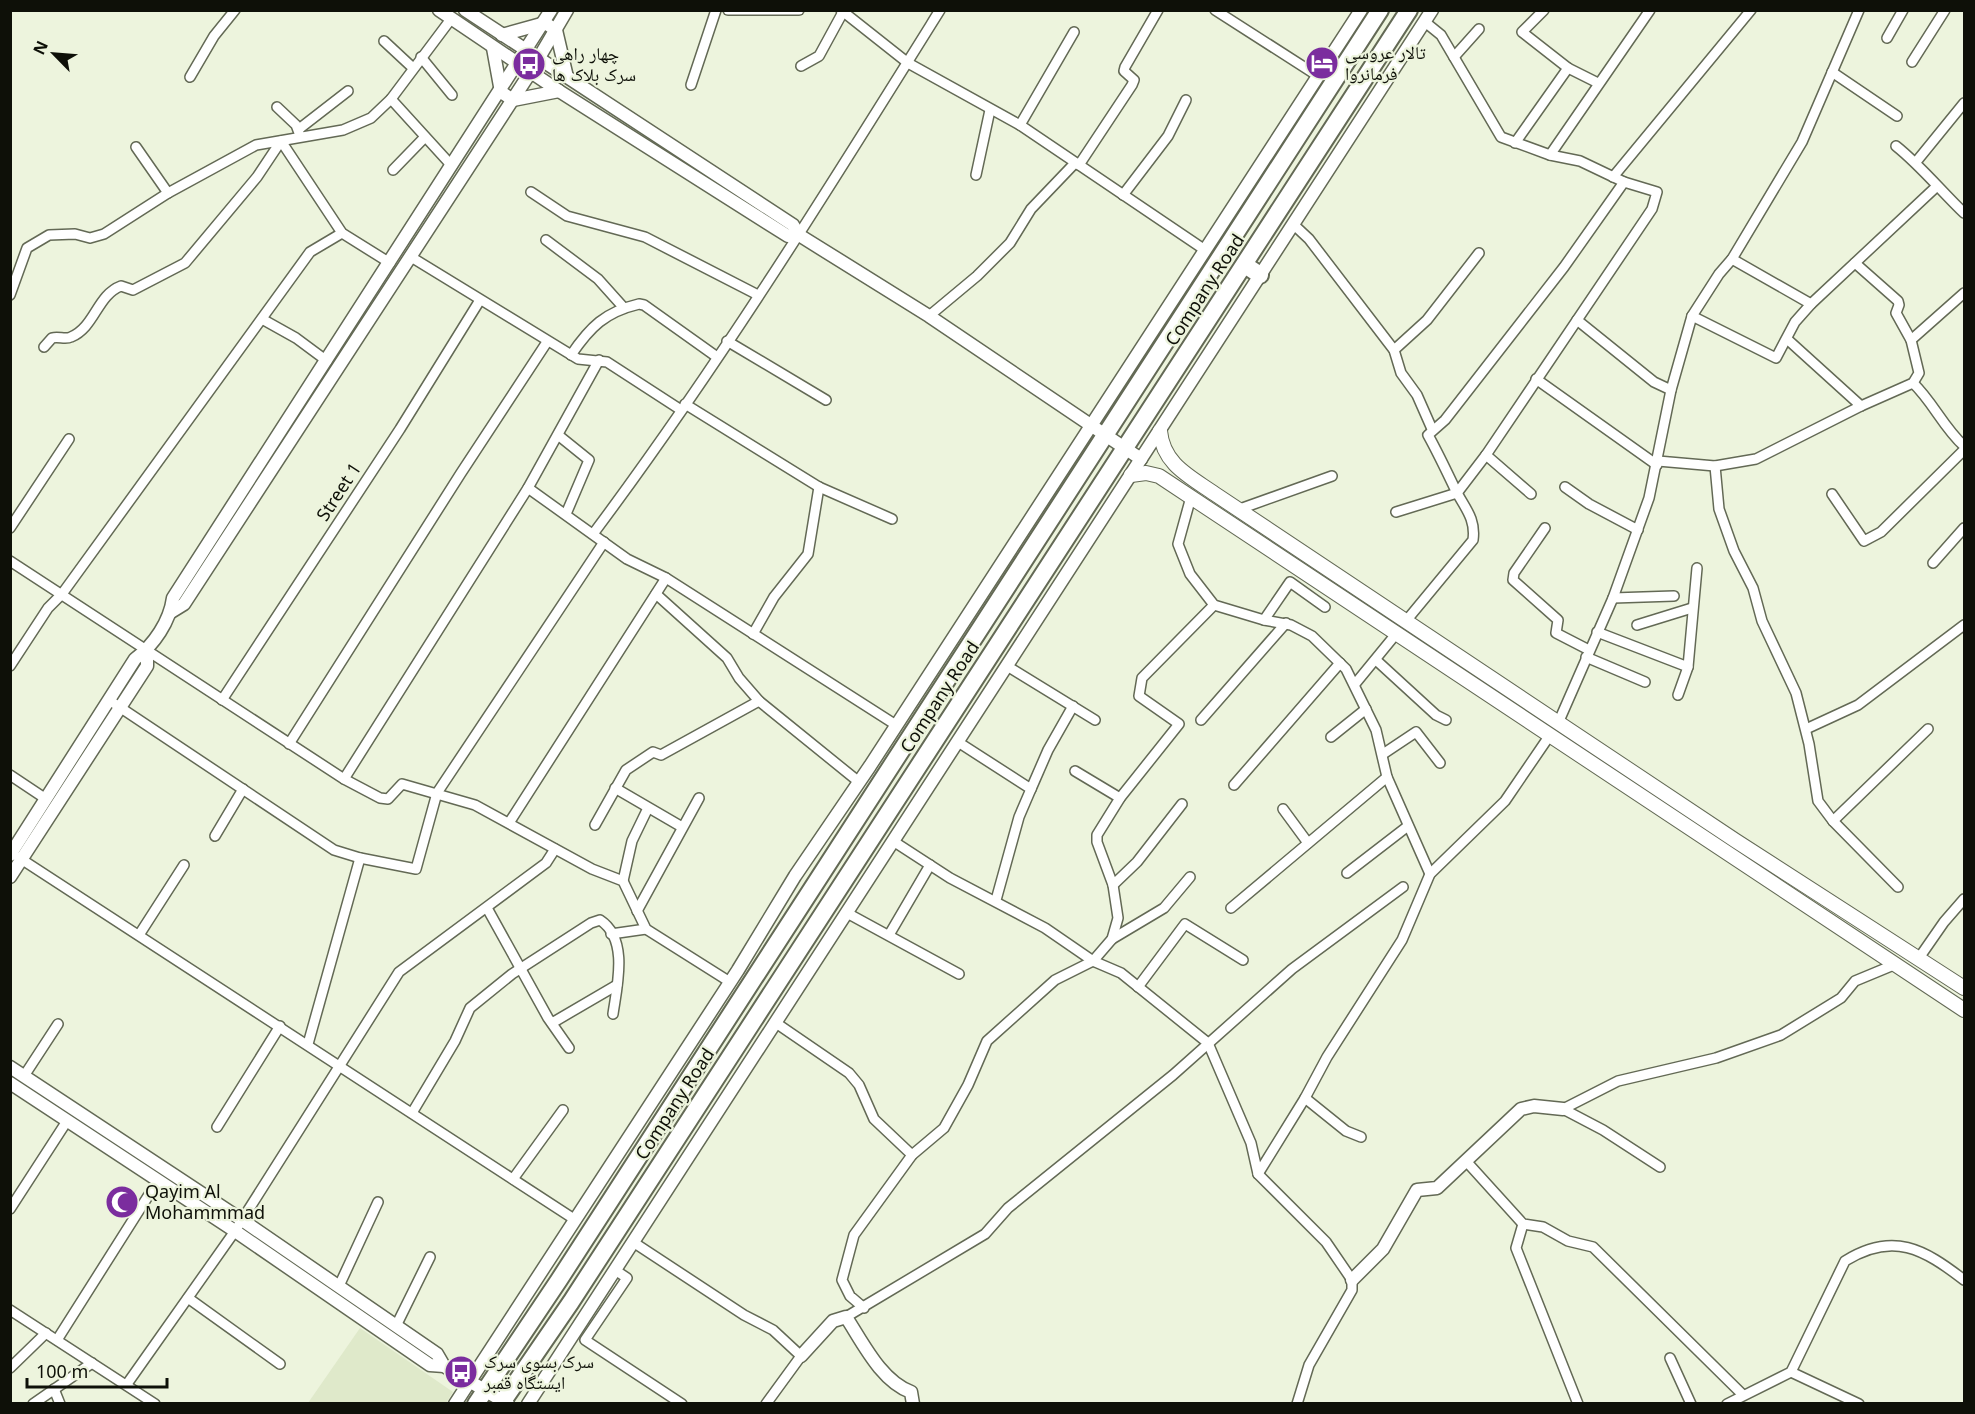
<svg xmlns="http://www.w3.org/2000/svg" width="1975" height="1414" viewBox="0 0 1975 1414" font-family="'Noto Sans','Noto Naskh Arabic',sans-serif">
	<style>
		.built { fill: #dfe9ca }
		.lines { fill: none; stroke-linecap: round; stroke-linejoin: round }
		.minor-casing { stroke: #636955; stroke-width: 12 }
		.tertiary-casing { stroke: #636955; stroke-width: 15 }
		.secondary-casing { stroke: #636955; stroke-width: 16 }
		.trunk-casing { stroke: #636955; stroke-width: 20 }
		.minor { stroke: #fff; stroke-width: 9 }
		.tertiary { stroke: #fff; stroke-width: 12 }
		.secondary { stroke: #fff; stroke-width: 14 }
		.trunk { stroke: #fff; stroke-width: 16 }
		.labels { text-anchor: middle; stroke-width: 4.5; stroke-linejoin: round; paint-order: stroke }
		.poi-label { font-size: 18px; fill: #0e1008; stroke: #edf4dd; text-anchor: start }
		.street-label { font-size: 18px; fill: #0e1008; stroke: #edf4dd }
	</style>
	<rect width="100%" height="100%" fill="#edf4dd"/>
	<polygon class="built" points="360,1328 453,1392 446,1403 308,1403"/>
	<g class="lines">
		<g class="minor-casing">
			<g id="minor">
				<polyline points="728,10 799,10"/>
				<polyline points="841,10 908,63 1020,125 1205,250"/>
				<polyline points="1215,10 1318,76"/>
				<polyline points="1544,10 1522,32 1568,68 1598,83"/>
				<polyline points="1887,38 1903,10"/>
				<polyline points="384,41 413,68"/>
				<polyline points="421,57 452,95"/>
				<polyline points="1454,57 1479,29"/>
				<polyline points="1912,62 1945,10"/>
				<polyline points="801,66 819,56 843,12"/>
				<polyline points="1832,72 1897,116"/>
				<polyline points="190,77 214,36 235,10"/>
				<polyline points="691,85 716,10"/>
				<polyline points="391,99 452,166"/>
				<polyline points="277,107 296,125 299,133"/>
				<polyline points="1020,125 1074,32"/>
				<polyline points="299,129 348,91"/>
				<polyline points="1515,143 1568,68"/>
				<path d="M1896,146c25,20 45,45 68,67"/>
				<polyline points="136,147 168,193"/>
				<polyline points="1550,155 1650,10"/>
				<polyline points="1916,162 1964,103"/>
				<polyline points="1079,165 1132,85 1134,80 1124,71 1125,67 1158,10"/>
				<polyline points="393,170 425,137"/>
				<polyline points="976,175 990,110"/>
				<polyline points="1613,177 1751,10"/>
				<polyline points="531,192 567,216 645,237 758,295"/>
				<polyline points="1123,195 1168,136 1186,100"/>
				<polyline points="1293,224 1309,239 1394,350 1401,373 1417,395 1432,429"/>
				<polyline points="546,240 598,279 624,308"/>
				<polyline points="411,257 578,359 607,362 681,410"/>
				<polyline points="1732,259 1811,304"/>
				<polyline points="10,295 27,248 49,235 75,234 90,238 104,234 168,193 256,145 343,130 371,118 391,99 451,19"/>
				<polyline points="929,316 977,276 1010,243 1031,209 1075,163"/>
				<polyline points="1692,316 1776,358 1795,322 1811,304 1936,187"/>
				<polyline points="262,319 296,338 327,361"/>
				<polyline points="1577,320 1654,382 1671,390"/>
				<polyline points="1787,339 1861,406"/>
				<polyline points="1911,340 1964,293"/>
				<polyline points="727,341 826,400"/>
				<path d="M44,347l8,-9c7,-2 13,2 19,-1 24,-10 26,-42 50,-51l12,4 52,-27 72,-86 24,-36 61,92 48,30"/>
				<polyline points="1394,350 1427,320 1479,253"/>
				<path d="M571,355c19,-28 34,-43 68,-51l5,1 73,52"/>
				<polyline points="1536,379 1657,465"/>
				<path d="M1913,383c20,19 30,44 51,63"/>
				<polyline points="685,404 819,487 892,519"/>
				<polyline points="558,435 589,460 566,514"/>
				<polyline points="1486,455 1531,494"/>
				<polyline points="1658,461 1715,466 1756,459 1861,406 1913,383 1919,373 1911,340 1896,313 1899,305 1898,301 1855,263"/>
				<polyline points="1715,466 1719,509 1734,551 1753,588 1762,621 1796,693 1809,744 1818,801 1833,821 1898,887"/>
				<polyline points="1565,487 1589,504 1638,530"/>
				<polyline points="528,488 627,559 666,578 896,725"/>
				<polyline points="1832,494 1864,541 1881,532 1964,450"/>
				<polyline points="1191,497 1178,544 1190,574 1214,605 1264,620 1291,625 1312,636 1346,669 1376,730 1387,777 1430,874"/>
				<polyline points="1237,510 1332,476"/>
				<polyline points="1396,512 1457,493 1486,455 1652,209 1657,192 1624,182 1580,161 1550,155 1501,137 1441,35 1425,22"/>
				<polyline points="10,528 69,439"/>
				<polyline points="1545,528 1514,573 1513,580 1558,620 1556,633 1589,650"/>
				<path d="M593,534c125,-167 236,-346 347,-524"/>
				<polyline points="10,561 344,779 380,798 388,799 402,784 475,805 592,869 623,881 646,929 730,982"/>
				<polyline points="1933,563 1964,528"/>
				<polyline points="656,594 727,658 739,678 759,701 859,782"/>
				<polyline points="1613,598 1674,596"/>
				<polyline points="1264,620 1290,582 1325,607"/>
				<path d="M1406,621l67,-81c3,-21 -8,-32 -17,-49 -9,-19 -18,-38 -28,-56l17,-15 119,-153 60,-85"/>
				<polyline points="1637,625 1692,608"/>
				<polyline points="1597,632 1688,667"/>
				<polyline points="753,634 774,597 808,554 819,487"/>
				<polyline points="1586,657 1645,682"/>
				<polyline points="1376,660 1436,715 1446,720"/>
				<polyline points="10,666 48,608 62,594 310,252 342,233"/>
				<polyline points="1007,666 1095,720"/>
				<polyline points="1355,684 1396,634"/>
				<polyline points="1678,695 1688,667 1697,568"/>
				<polyline points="109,700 334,850 360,858 416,869 437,793 604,542"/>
				<polyline points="222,700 400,429 480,300"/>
				<polyline points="1201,720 1286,623"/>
				<polyline points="1559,721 1613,598 1649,498 1671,390 1692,316 1719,274 1732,259 1802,142 1859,10"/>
				<polyline points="1806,729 1858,705 1964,625"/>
				<polyline points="1331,737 1366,709"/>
				<polyline points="958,742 1031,789 1019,817 996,900"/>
				<polyline points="289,744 461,473 547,342"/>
				<polyline points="1383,754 1416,732 1440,763"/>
				<polyline points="1075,771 1120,798"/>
				<polyline points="10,775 46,799"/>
				<polyline points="344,779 528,488 599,360"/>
				<polyline points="1234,785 1340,663"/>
				<polyline points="615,788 682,827"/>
				<polyline points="1031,789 1048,750 1073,706"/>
				<polyline points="1283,809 1308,843"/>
				<polyline points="1833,821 1928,729"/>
				<polyline points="509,823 666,578"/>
				<polyline points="595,825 626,770 653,752 661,755 759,701"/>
				<polyline points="215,836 243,789"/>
				<polyline points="893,841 950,878 1045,928 1093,961 1121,973 1208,1043 1251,1143 1258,1174 1326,1242 1352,1280 1352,1290 1309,1365 1297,1404"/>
				<polyline points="18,857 574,1219"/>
				<polyline points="1347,873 1408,826"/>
				<polyline points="623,881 632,841 648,808"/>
				<polyline points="1113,885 1137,862 1182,804"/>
				<polyline points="487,908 548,1018 569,1048"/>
				<polyline points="1231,908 1387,777"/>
				<polyline points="637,911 699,798"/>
				<polyline points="847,913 959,974"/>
				<polyline points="611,934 646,929"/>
				<polyline points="139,935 184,865"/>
				<polyline points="889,935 930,865"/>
				<polyline points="1112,939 1164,908 1190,877"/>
				<polyline points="1919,958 1944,922 1964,899"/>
				<polyline points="1138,987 1185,924 1243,960"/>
				<polyline points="552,1023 617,985"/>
				<polyline points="776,1023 849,1073 859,1085 874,1119 912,1155"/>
				<polyline points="308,1044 360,858"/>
				<polyline points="24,1076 58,1024"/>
				<polyline points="1305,1098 1346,1131 1361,1137"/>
				<polyline points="1563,1109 1618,1081 1716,1058 1781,1035 1841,998 1855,981 1896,964"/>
				<polyline points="1563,1109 1603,1130 1660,1167"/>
				<path d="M412,1113l43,-72 15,-33 42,-34 79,-51 9,-3c29,19 17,66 13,94"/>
				<polyline points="217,1127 280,1026"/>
				<polyline points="1466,1161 1523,1224 1543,1227 1568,1241 1593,1247 1743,1395"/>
				<polyline points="1258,1174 1305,1098 1327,1057 1402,940 1430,874 1505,801 1550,735"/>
				<polyline points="513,1179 563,1110"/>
				<polyline points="10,1209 67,1121"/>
				<polyline points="1523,1224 1516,1248 1578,1404"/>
				<polyline points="633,1242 744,1315 773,1330 801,1356 766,1404"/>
				<polyline points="615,1270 627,1278 585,1340 682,1404"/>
				<polyline points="339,1286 378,1202"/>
				<polyline points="188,1298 280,1364"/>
				<polyline points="864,1308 850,1296 842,1280 854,1235 912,1155 944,1128 968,1085 987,1041 1055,980 1093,961 1112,939 1118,918 1113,885 1097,842 1097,835 1120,798 1179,724 1139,696 1142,678 1214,605"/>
				<polyline points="10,1310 155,1404"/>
				<polyline points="846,1317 985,1234 1008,1208 1173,1075 1292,969 1403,887"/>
				<polyline points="396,1326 430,1257"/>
				<polyline points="57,1340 157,1182"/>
				<polyline points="1670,1358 1691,1404"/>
				<polyline points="10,1368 46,1333"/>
				<polyline points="1791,1372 1859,1404"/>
				<polyline points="127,1384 235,1231 399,972 546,863 555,849"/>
				<polyline points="54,1389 60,1404"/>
				<polyline points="33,1404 92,1363"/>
				<path d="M1727,1404l64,-32 54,-111c48,-30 79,-12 119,19"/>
			</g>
		</g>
		<g class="tertiary-casing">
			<g id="tertiary">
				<polyline points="439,10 559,91 788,236 799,235"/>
				<polyline points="465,10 793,225 799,235 929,316 1141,459"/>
				<polyline points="502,35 545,23 556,30 567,77"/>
				<polyline points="493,48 501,92 513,100 559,91"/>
				<polyline points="171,612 184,604 530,73 567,10"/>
				<path d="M10,855l125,-196c19,-14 35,-38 38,-61l378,-588"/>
				<polyline points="10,877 147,666 147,651"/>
				<polyline points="10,1067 242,1220 437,1354 444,1366"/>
				<polyline points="10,1083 235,1231 430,1365 444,1366 508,1404"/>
				<polyline points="1352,1280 1383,1249 1417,1190 1437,1188 1521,1109 1534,1106 1563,1109"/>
				<path d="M801,1356l32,-35 13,-4c17,26 35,64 65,75l2,12"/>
				<polyline points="455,1404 738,970 795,876 870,766 1361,10"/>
				<polyline points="528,1404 1432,10"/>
			</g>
		</g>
		<g class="secondary-casing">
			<g id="secondary">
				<path d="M1160,431c3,33 29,45 55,63l521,347 228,147"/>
				<polyline points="1131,475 1146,473 1159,476 1964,1010"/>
			</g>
		</g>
		<g class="trunk-casing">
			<g id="trunk">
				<polyline points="1245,265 1260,275"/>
				<polyline points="476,1404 559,1280 1380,10"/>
				<polyline points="501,1404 571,1302 1409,10"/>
			</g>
		</g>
		<use href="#minor" class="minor"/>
		<use href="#tertiary" class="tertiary"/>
		<use href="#secondary" class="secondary"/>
		<use href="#trunk" class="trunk"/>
	</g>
	<defs>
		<g id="hotel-disc" transform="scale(1.725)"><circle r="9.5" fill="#7b2d9e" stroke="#edf4dd"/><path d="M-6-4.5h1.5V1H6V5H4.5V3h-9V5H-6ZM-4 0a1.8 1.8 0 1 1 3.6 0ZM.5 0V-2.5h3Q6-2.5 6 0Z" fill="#fff"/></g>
		<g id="bus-disc" transform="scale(1.725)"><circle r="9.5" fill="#7b2d9e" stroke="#edf4dd"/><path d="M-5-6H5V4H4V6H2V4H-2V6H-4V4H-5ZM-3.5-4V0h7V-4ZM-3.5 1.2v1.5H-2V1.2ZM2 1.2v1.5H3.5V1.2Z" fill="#fff"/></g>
		<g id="mosque-disc" transform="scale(1.725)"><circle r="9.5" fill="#7b2d9e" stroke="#edf4dd"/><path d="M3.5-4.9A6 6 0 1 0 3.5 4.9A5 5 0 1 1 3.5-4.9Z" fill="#fff"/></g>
	</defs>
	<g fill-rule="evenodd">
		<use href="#hotel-disc" x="1322" y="63"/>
		<use href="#bus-disc" x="529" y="64"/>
		<use href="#mosque-disc" x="122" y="1202"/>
		<use href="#bus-disc" x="461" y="1372"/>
	</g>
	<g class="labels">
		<g class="poi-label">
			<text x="1345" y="59">تالار عروسی<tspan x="1345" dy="21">فرمانروا</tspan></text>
			<text x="552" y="60">چهار راهی<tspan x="552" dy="21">سرک بلاک ها</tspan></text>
			<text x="145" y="1198">Qayim Al<tspan x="145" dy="21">Mohammmad</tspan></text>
			<text x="484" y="1368">سرک بسوی سرک<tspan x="484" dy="21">ایستگاه قمبر</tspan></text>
		</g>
		<g class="street-label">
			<text transform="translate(1205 290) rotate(-57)" y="6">Company Road</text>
			<text transform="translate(339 492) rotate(-57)" y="6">Street 1</text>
			<text transform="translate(940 697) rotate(-57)" y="6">Company Road</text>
			<text transform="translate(675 1104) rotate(-57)" y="6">Company Road</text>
		</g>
	</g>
	<rect width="1975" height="1414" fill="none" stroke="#0e1008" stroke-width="24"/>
	<g transform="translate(54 54) rotate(295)" stroke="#edf4dd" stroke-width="4.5" paint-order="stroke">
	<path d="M0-4.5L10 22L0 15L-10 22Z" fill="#0e1008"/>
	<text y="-9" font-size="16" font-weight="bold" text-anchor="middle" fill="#0e1008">N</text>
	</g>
	<path d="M27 1378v9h140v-9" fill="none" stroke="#0e1008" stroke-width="3"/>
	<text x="36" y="1378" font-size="18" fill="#0e1008" stroke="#edf4dd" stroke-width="4.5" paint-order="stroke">100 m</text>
</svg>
